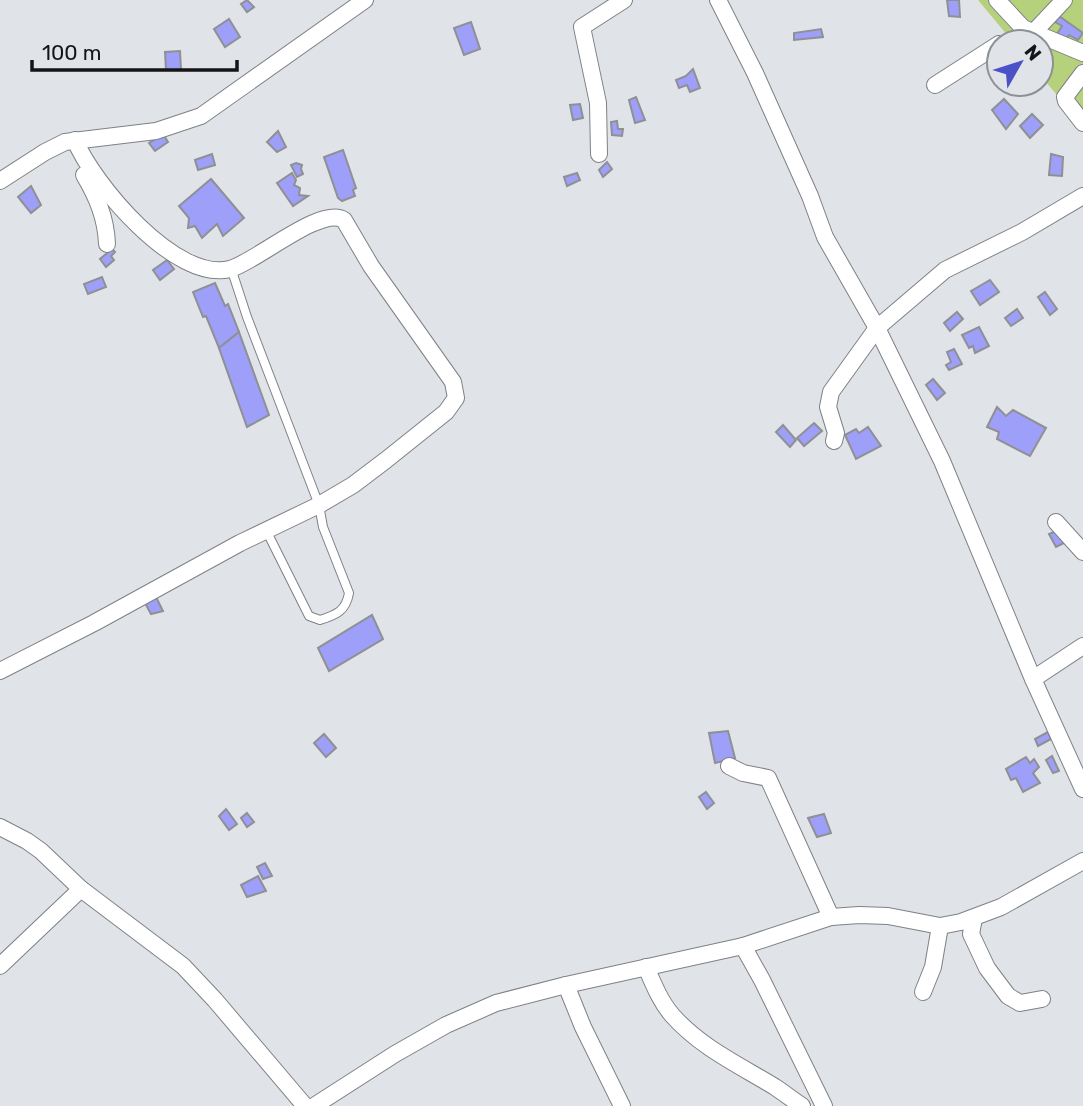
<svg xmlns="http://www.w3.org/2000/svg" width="1083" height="1106" viewBox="0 0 1083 1106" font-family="Rubik,sans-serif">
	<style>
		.green { fill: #b5d17c }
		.building { fill: #9d9ff8; stroke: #8f9094; stroke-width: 2 }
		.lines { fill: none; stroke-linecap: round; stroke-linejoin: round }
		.service-casing { stroke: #7e8185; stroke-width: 10 }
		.minor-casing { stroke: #7e8185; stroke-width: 18 }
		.service { stroke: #fff; stroke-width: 8 }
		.minor { stroke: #fff; stroke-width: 16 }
	</style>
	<rect width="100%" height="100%" fill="#e0e3e8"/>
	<polygon class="green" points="978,0 1083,0 1083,126 1041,76 1041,42 1013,42"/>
	<g class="building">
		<polygon points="247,0 254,7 247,12 241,4"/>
		<polygon points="947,0 959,0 960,17 949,16"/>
		<polygon points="1059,16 1083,33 1078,40 1069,35 1066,40 1057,34 1062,26 1055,22"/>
		<polygon points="229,19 240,37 225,47 214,29"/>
		<polygon points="471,22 480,49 464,55 454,28"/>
		<polygon points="821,29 823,37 794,40 794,33"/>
		<polygon points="180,51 181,70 166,70 165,52"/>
		<polygon points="693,69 700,88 690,92 687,85 679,88 676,80 686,76"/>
		<polygon points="636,97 645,120 635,123 629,100"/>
		<polygon points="1004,99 1018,114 1006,129 992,110"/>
		<polygon points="580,104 583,118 573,120 570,105"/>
		<polygon points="1032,114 1043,125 1030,138 1020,126"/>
		<polygon points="617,121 618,129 623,129 622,136 612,135 611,122"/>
		<polygon points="278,131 286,147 277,152 267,142"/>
		<polygon points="163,134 168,142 155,151 149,143"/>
		<polygon points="343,150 356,188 353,190 355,196 342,201 338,198 324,157"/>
		<polygon points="212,154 215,165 198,170 195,160"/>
		<polygon points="1051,154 1063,157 1062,176 1049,175"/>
		<polygon points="607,162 612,169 603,177 599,170"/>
		<polygon points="296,163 302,165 301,169 303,174 297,177 291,165"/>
		<polygon points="292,173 296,180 294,185 300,188 299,195 308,196 293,206 277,183"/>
		<polygon points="577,173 580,180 567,186 564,177"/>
		<polygon points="211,179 244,218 223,236 217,224 202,238 195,226 188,228 189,218 179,206"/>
		<polygon points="31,186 41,205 31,213 18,197"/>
		<polygon points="112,249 115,252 111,256 114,260 106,267 100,259"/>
		<polygon points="167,260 174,269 160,280 153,270"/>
		<polygon points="102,277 106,287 88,294 84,284"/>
		<polygon points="990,280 999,292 980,305 971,291"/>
		<polygon points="215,283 225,306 228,304 239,332 219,348 206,316 203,317 193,292"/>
		<polygon points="1045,292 1057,309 1050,315 1038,297"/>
		<polygon points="1017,309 1023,318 1011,326 1005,318"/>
		<polygon points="957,312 963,319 950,331 944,323"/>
		<polygon points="979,327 989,346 975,353 973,346 969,348 962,335"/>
		<polygon points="239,332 269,415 247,427 219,348"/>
		<polygon points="954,349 962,364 949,370 946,365 951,362 947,352"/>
		<polygon points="933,379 945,393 937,400 926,385"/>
		<polygon points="997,407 1006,416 1013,410 1046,428 1030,456 997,439 999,432 987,427"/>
		<polygon points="814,423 822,431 804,446 797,438"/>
		<polygon points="783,425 796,440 790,447 776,432"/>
		<polygon points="868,427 881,446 856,459 845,435 856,429 859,433"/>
		<polygon points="1059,530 1066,542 1056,547 1049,534"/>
		<polygon points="156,597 163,611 151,614 145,603"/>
		<polygon points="372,615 383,639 329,671 318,648"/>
		<polygon points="728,731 735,758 715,763 709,733"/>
		<polygon points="1048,732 1051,739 1038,746 1035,739"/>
		<polygon points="324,734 336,748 326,757 314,743"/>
		<polygon points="1052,756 1059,771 1053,773 1046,760"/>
		<polygon points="1026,757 1030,763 1034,759 1039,767 1033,773 1040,783 1023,792 1016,778 1011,780 1006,769"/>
		<polygon points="706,792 714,803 707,809 699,797"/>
		<polygon points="226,809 237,824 229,830 219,816"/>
		<polygon points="247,813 254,822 247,827 241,818"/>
		<polygon points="824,814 831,833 817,837 808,818"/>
		<polygon points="265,863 272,876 263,879 257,867"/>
		<polygon points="258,876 266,891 247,897 241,885"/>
	</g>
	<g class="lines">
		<g class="service-casing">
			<path id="service" d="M231,268l16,49 72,188 4,22 26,66c-3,18 -13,22 -29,27l-11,-4 -43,-86"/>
		</g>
		<g class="minor-casing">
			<g id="minor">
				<polyline points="718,0 755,73 810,196 825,237 877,328 942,461 1033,679 1083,789"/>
				<polyline points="997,0 1023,28 1083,53"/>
				<polyline points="1032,34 1064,0"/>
				<polyline points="1083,73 1065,97 1066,101 1083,123"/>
				<polyline points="935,85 999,44"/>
				<polyline points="599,154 598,103 582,27 624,0"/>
				<path d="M84,175c13,22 22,43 23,69"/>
				<polyline points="0,181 45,152 65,142 156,131 201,116 365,0"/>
				<polyline points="834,441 836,433 828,407 831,392 877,328 945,270 1022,232 1083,196"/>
				<polyline points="1056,522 1083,552"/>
				<path d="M0,671l94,-48 146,-80 79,-38 34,-20 33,-25 60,-48 10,-14 -3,-16 -82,-116 -27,-46c-23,-15 -88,42 -114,49 -54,14 -137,-85 -155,-129"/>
				<polyline points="1033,679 1083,646"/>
				<polyline points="729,766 743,773 768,778 831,917"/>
				<polyline points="0,827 27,841 41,851 81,889 183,966 215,1000 305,1106"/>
				<polyline points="974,918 971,934 987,968 1008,996 1020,1003 1042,999"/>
				<polyline points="743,946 762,980 824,1106"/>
				<polyline points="0,966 81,889"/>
				<path d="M646,967c7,16 14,34 26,48 28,32 67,50 103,72 9,6 18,13 27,19"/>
				<polyline points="566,985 583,1027 622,1106"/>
				<polyline points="923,992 933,967 940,926"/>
				<polyline points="314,1106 395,1054 446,1025 496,1003 566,985 743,946 831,917 859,915 888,916 940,926 961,922 1001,907 1083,861"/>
			</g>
		</g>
		<use href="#service" class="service"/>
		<use href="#minor" class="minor"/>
	</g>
	<g transform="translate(1020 63) rotate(51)"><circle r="33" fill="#e0e3e8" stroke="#8e9194" stroke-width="2"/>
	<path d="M0-5L12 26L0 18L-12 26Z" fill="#4b51c7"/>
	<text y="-10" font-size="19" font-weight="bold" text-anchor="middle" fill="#141516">N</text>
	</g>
	<path d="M32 60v10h205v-10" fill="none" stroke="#141516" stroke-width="3.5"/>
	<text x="42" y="60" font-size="21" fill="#141516" stroke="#e0e3e8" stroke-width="5" paint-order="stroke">100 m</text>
</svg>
